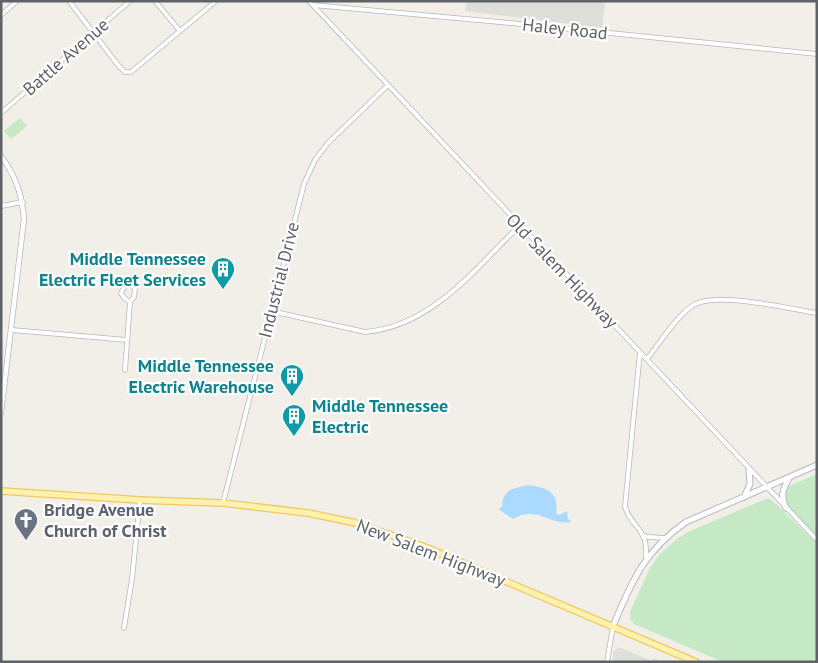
<svg xmlns="http://www.w3.org/2000/svg" width="818" height="663" viewBox="0 0 818 663" font-family="'PT Sans',sans-serif">
	<style>
		.industrial { fill: #e0deda }
		.green { fill: #c5e8c5 }
		.water { fill: #aadaff }
		.lines { fill: none; stroke-linecap: round; stroke-linejoin: round }
		.minor-casing { stroke: #b5b8bc; stroke-width: 5.5 }
		.tertiary-casing { stroke: #b5b8bc; stroke-width: 6 }
		.secondary-casing { stroke: #b6babf; stroke-width: 7 }
		.primary-casing { stroke: #f2c960; stroke-width: 8 }
		.minor { stroke: #fff; stroke-width: 4 }
		.tertiary { stroke: #fff; stroke-width: 4.5 }
		.secondary { stroke: #fff; stroke-width: 5 }
		.primary { stroke: #fff2af; stroke-width: 5.5 }
		.labels { text-anchor: middle; stroke-width: 4.5; stroke-linejoin: round; paint-order: stroke }
		.street-label { font-size: 18px; fill: #5f6368; stroke: #fff }
		.culture-label { font-size: 18px; font-weight: bold; fill: #0d838f; stroke: #fff; text-anchor: end }
		.worship-label { font-size: 18px; font-weight: bold; fill: #5b616d; stroke: #fff; text-anchor: start }
	</style>
	<rect width="100%" height="100%" fill="#f1efe8"/>
	<g class="industrial">
		<polygon points="466,1 605,1 602,28 465,11"/>
		<polygon points="619,647 652,661 653,658 661,662 613,662 613,652"/>
	</g>
	<g class="green">
		<polygon points="20,118 27,126 11,139 4,131"/>
		<path d="M817,474v62c-8,-8 -33,-28 -33,-39 0,-4 3,-8 5,-11z"/>
		<polygon points="768,498 774,502 817,544 817,662 723,662 634,624 630,619 630,612 650,568 660,554 677,539 690,531"/>
	</g>
	<path class="water" d="M528,485c19,3 31,6 28,28l3,2 8,-4 1,8 3,3c-22,4 -33,-17 -58,-3l-15,-10 4,-2c1,-18 10,-18 26,-22z"/>
	<g class="lines">
		<g class="minor-casing">
			<g id="minor">
				<polyline points="69,1 118,65 125,72 131,72 216,1"/>
				<polyline points="155,1 180,31"/>
				<polyline points="309,1 817,540"/>
				<polyline points="313,5 521,24 817,54"/>
				<polyline points="1,15 17,1"/>
				<polyline points="1,113 130,1"/>
				<polyline points="1,206 23,202"/>
				<polygon points="126,284 131,284 135,288 134,297 130,302 124,298 121,293"/>
				<path d="M271,311l94,21c66,-5 110,-63 154,-106"/>
				<polyline points="12,330 127,340"/>
				<path d="M640,352l-15,154c4,16 12,17 18,30 4,6 3,16 3,23"/>
				<path d="M647,359c13,-16 28,-41 45,-53 22,-16 97,3 125,7"/>
				<polyline points="125,370 130,302"/>
				<polyline points="223,503 304,184 315,160 328,143 388,85"/>
				<polyline points="643,535 648,537 665,538"/>
				<polyline points="124,628 132,579 140,500"/>
				<polyline points="607,662 613,626"/>
			</g>
		</g>
		<g class="tertiary-casing">
			<path id="tertiary" d="M1,156c15,20 21,39 23,63l-23,194"/>
		</g>
		<g class="secondary-casing">
			<g id="secondary">
				<polyline points="744,497 750,484 749,469"/>
				<path d="M786,508c-6,-12 -3,-19 3,-30"/>
				<path d="M613,626c19,-45 31,-75 73,-104l131,-57"/>
			</g>
		</g>
		<g class="primary-casing">
			<polyline id="primary" points="1,491 140,500 223,503 308,513 356,523 425,547 696,662"/>
		</g>
		<use href="#minor" class="minor"/>
		<use href="#tertiary" class="tertiary"/>
		<use href="#secondary" class="secondary"/>
		<use href="#primary" class="primary"/>
	</g>
	<defs>
		<g id="building-pin" transform="scale(1.25)"><path d="M0 17L-7.5 6A9.5 9.5 0 1 1 7.5 6Z" fill="#0f9aa8" stroke="#fff"/><path d="M-4-6H4V6H1V3H-1V6H-4ZM-2.5-4.3h1.7v1.8h-1.7ZM.8-4.3h1.7v1.8H.8ZM-2.5-1h1.7V.8h-1.7ZM.8-1h1.7V.8H.8Z" fill="#fff"/></g>
		<g id="church-pin" transform="scale(1.25)"><path d="M0 17L-7.5 6A9.5 9.5 0 1 1 7.5 6Z" fill="#6b7280" stroke="#fff"/><path d="M-1.2-6h2.4v3.5h3.3v2.4h-3.3V6h-2.4V-.1h-3.3v-2.4h3.3Z" fill="#fff"/></g>
	</defs>
	<g fill-rule="evenodd">
		<use href="#building-pin" x="223" y="269"/>
		<use href="#building-pin" x="292" y="376"/>
		<use href="#building-pin" x="294" y="416"/>
		<use href="#church-pin" x="26" y="520"/>
	</g>
	<g class="labels">
		<g class="street-label">
			<text transform="translate(565 29) rotate(6)" y="6">Haley Road</text>
			<text transform="translate(66 57) rotate(-41)" y="6">Battle Avenue</text>
			<text transform="translate(562 271) rotate(46)" y="6">Old Salem Highway</text>
			<text transform="translate(279 280) rotate(-76)" y="6">Industrial Drive</text>
			<text transform="translate(431 553) rotate(21)" y="6">New Salem Highway</text>
		</g>
		<g class="culture-label">
			<text x="206" y="265">Middle Tennessee<tspan x="206" dy="21">Electric Fleet Services</tspan></text>
			<text x="274" y="372">Middle Tennessee<tspan x="274" dy="21">Electric Warehouse</tspan></text>
			<text x="312" y="412" text-anchor="start">Middle Tennessee<tspan x="312" dy="21">Electric</tspan></text>
		</g>
		<g class="worship-label">
			<text x="44" y="516">Bridge Avenue<tspan x="44" dy="21">Church of Christ</tspan></text>
		</g>
	</g>
	<rect width="818" height="663" fill="none" stroke="#5f6368" stroke-width="5"/>
</svg>
